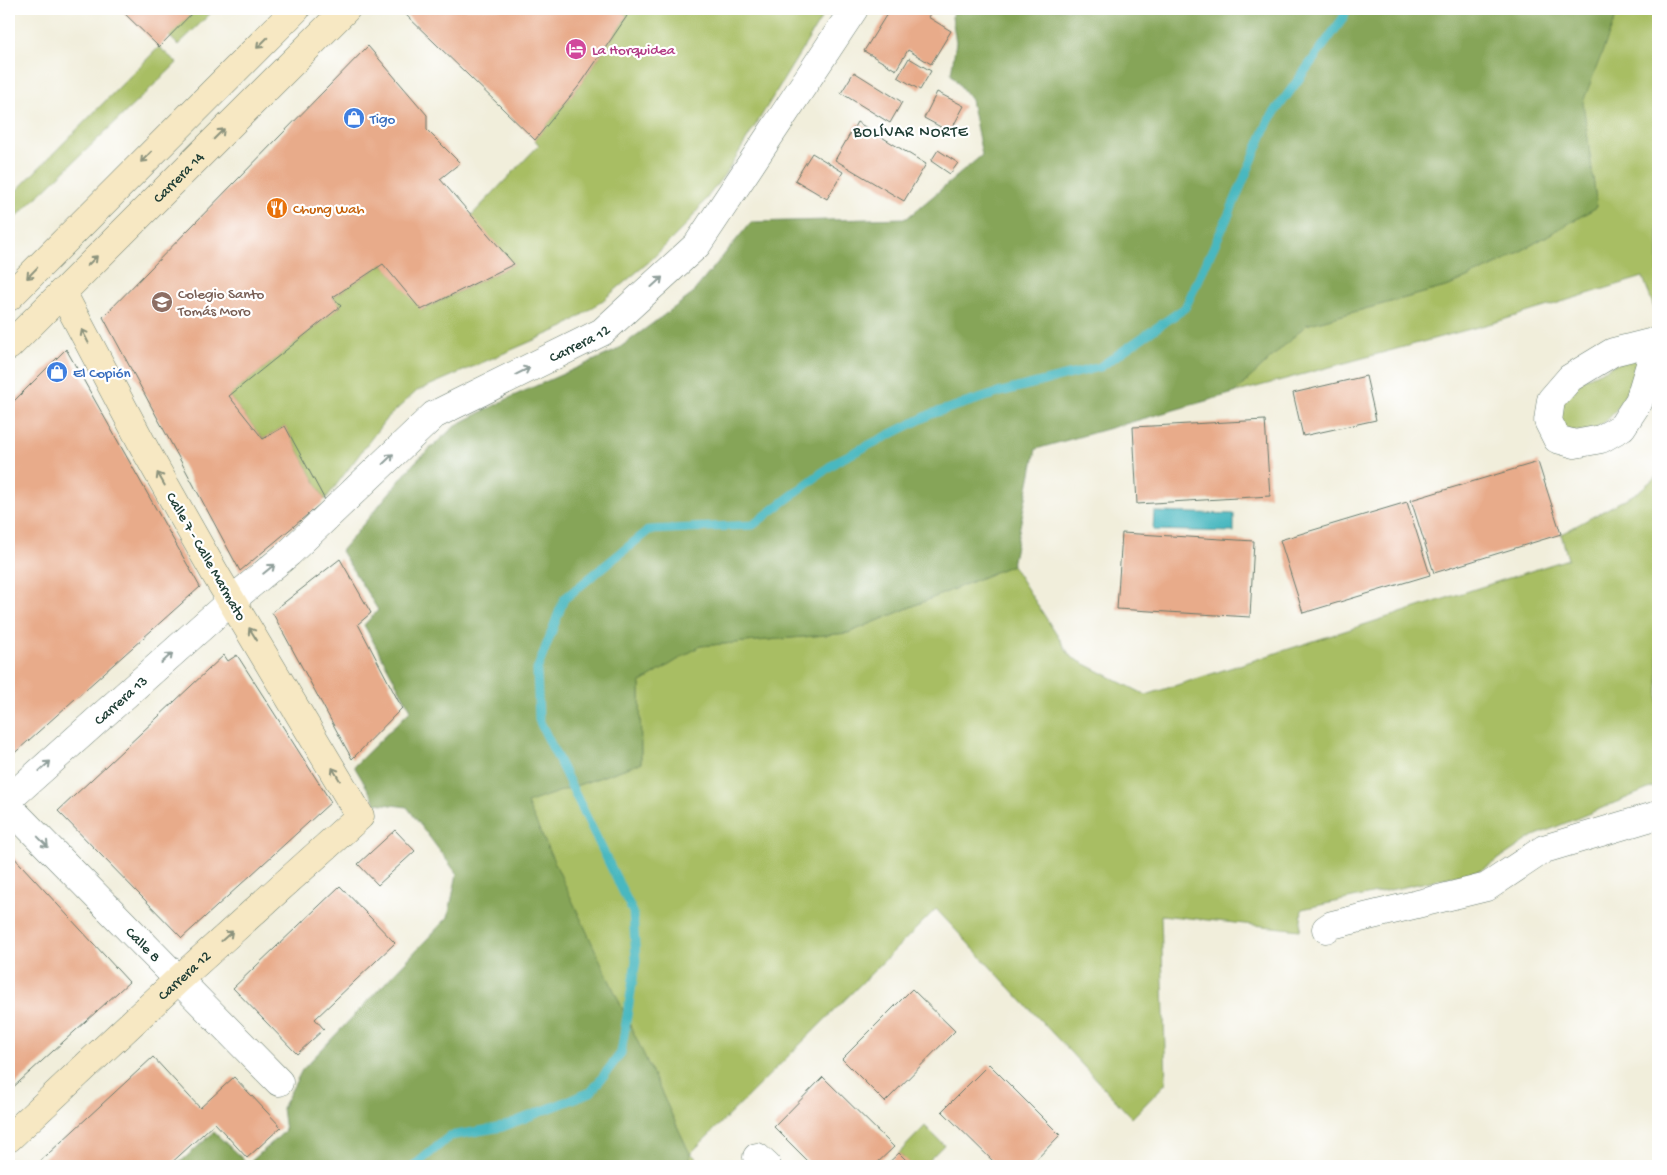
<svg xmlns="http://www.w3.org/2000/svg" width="1667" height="1175" viewBox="0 0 1667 1175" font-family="'Gochi Hand',sans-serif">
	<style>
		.green { fill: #a8be63; stroke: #647e4c }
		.forest { fill: #86a559; stroke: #527146 }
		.water { fill: #49b8c0; stroke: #347a7a }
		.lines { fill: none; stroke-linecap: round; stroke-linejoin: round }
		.stream { stroke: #49b8c0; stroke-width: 9 }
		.building { fill: #e8ab8a }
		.minor-casing { stroke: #687b6e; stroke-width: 29 }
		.tertiary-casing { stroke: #687b6e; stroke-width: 29 }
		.secondary-casing { stroke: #687b6e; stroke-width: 29 }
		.minor { stroke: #fff; stroke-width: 28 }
		.tertiary { stroke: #fff; stroke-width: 28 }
		.secondary { stroke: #f7e8c3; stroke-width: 28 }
		.oneway { stroke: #8b927c }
		.oneway2 { stroke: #8f9e9a }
		.labels { text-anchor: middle; stroke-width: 4.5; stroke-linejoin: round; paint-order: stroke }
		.hotel-label { font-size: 15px; fill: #b23c85; stroke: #fff; text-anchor: start }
		.shop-label { font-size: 15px; fill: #366cbe; stroke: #fff; text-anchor: start }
		.street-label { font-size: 15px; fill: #1f3d34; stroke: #fff }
		.food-label { font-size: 15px; fill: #c56008; stroke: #fff; text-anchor: start }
		.education-label { font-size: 15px; fill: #785e54; stroke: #fff; text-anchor: start }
		.neighbourhood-label { font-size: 16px; letter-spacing: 1px; fill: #1f3d34; stroke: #fff }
	</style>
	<rect width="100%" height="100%" fill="#fff"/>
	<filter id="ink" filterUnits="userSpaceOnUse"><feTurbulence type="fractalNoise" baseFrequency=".02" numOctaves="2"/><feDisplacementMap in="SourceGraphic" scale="10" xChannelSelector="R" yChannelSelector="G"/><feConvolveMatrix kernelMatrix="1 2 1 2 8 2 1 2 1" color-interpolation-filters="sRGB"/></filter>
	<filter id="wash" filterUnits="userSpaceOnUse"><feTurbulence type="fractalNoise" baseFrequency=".0096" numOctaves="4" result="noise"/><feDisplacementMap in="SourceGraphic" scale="20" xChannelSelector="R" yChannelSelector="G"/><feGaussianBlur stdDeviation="1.12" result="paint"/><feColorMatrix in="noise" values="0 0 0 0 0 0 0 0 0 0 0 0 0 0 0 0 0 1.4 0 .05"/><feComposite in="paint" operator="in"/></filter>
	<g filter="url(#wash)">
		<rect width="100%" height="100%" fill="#f1eedb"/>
		<g class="green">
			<polygon points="196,9 213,11 178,45 169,36"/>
			<polygon points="619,9 827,9 728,170 687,224 650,261 602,301 564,327 417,391 386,419 325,500 285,426 263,439 229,396 341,306 333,297 383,264 422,310 514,264 471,216 539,145 535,140 582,82 627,16"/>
			<polygon points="1619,9 1658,9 1658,319 1643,277 1496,322 1234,393 1306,325 1449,286 1502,262 1597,207 1582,102"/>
			<polygon points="159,47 177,63 9,224 9,198"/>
			<path d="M1642,352c-9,26 -24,74 -56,79 -8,1 -19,-1 -27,-2l-1,-28 16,-17z"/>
			<polygon points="1658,475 1658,785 1534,836 1482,870 1302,909 1300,930 1161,915 1166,1083 1132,1118 936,909 691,1153 703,1166 690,1166 690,1154 526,803 641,763 640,683 700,646 848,633 1012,565 1071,657 1146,695 1568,559 1561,534 1638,492"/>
			<polygon points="925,1126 944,1145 923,1166 912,1166 899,1153"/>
		</g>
		<polygon class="forest" points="955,9 1619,9 1583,102 1597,207 1502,262 1449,286 1306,325 1234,393 1036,449 1012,565 848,633 700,646 640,683 641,763 527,803 690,1154 690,1166 176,1166 214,1132 248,1164 285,1131 282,1108 302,1070 448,917 457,874 407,807 376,803 354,766 411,710 364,625 378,610 341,551 415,462 456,425 513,396 615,351 690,296 751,222 907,218 982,155 971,100 951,74 956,42 952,17"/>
		<polygon class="water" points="1154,512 1234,514 1234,532 1153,530"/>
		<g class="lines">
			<polyline class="stream" points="414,1166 450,1136 502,1127 591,1092 621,1053 636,961 633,912 539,720 537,670 564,599 649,530 753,525 837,461 931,414 1001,392 1100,367 1185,308 1229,214 1269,120 1344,17 1346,9"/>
		</g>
		<g id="blocks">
			<g class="building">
				<polygon points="120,9 196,9 159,47"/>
				<polygon points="404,9 619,9 627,16 582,82 535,140 402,11"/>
				<polygon points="890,9 933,9 928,17 951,31 931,64 908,50 896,70 864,51"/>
				<polygon points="368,46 427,115 427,130 460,163 440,179 514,264 421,310 383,264 333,297 341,306 229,396 263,439 285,426 325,500 240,571 103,317"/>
				<polygon points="909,58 931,71 920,90 898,77"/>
				<polygon points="854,72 902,102 890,123 841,93"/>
				<polygon points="937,92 964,106 950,132 924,118"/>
				<polygon points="857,122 926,164 904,201 835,160"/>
				<polygon points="938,150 958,163 950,174 931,161"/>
				<polygon points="812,153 843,172 827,199 795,180"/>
				<polygon points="66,349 200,587 9,758 9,406"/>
				<polygon points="1366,376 1376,420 1303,436 1293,393"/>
				<polygon points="1265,420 1270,496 1137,504 1133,427"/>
				<polygon points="1538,462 1561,534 1434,573 1411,500"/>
				<polygon points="1407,502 1430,575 1303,613 1280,540"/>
				<polygon points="1122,533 1254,541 1250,617 1117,609"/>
				<polygon points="340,559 371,613 358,624 402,708 352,759 272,612"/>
				<polygon points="224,655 228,661 237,655 331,802 182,938 58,811"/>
				<polygon points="395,830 415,851 378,885 358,864"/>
				<polygon points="10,853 129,982 9,1091 9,854"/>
				<polygon points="340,886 395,943 315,1019 324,1029 297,1054 233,988"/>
				<polygon points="912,989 955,1031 885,1102 842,1059"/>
				<polygon points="153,1057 200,1108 234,1077 281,1127 247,1158 215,1123 168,1166 35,1166"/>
				<polygon points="989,1064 1060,1135 1030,1166 998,1166 942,1111"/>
				<polygon points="823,1077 894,1147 874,1166 813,1166 774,1127"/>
				<polygon points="899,1153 912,1166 885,1166"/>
			</g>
		</g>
	</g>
	<g filter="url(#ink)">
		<use href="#blocks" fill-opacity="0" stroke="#687b6e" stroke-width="1"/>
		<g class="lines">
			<g class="minor-casing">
				<g id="minor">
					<polygon points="1657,341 1639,401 1622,427 1601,439 1575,444 1557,439 1548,421 1551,400 1570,378 1613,352"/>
					<path id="s1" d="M232,600l57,-47 145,-138 168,-83 95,-87 157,-236"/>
					<path id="s2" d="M9,807l270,275"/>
					<polyline points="1326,929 1332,925 1487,887 1544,849 1658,815"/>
					<polyline points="757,1157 767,1166"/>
				</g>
			</g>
			<g class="tertiary-casing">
				<g id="tertiary">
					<path id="s3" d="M9,799l223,-199"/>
				</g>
			</g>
			<g class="secondary-casing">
				<g id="secondary">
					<polyline points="9,297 296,9"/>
					<path id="s4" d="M9,346l337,-337"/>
					<path id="s5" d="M9,1138l169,-158 182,-164 -144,-241 -69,-122 -85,-161"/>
				</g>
			</g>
			<use href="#minor" class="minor"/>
			<use href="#tertiary" class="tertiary"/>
			<use href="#secondary" class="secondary"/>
		</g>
		<defs><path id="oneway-shaft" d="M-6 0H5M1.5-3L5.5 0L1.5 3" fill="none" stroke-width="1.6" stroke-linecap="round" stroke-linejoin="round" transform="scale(1.25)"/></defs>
		<g class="oneway">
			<use href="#oneway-shaft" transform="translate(262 43) rotate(135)"/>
			<use href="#oneway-shaft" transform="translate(219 134) rotate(-45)"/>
			<use href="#oneway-shaft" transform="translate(146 157) rotate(135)"/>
			<use href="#oneway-shaft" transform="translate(92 261) rotate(-45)"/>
			<use href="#oneway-shaft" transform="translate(32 273) rotate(134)"/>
			<use href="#oneway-shaft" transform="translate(85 336) rotate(-117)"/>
			<use href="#oneway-shaft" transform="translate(161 479) rotate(-120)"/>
			<use href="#oneway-shaft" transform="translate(253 634) rotate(-122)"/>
			<use href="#oneway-shaft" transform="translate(336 774) rotate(-121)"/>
			<use href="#oneway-shaft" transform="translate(227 936) rotate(-42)"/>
		</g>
		<g class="oneway2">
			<use href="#oneway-shaft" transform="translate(657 282) rotate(-42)"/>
			<use href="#oneway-shaft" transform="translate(523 371) rotate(-26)"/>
			<use href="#oneway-shaft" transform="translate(388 459) rotate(-44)"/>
			<use href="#oneway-shaft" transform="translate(269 569) rotate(-39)"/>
			<use href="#oneway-shaft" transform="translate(167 658) rotate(-42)"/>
			<use href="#oneway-shaft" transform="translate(45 766) rotate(-42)"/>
			<use href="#oneway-shaft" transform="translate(43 842) rotate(46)"/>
		</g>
	</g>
	<defs>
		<g id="hotel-disc" transform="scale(1.125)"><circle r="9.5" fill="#d1479c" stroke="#fff"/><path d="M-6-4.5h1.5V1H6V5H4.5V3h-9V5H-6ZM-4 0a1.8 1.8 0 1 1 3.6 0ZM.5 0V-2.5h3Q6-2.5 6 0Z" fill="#fff"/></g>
		<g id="shop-disc" transform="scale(1.125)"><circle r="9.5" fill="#3f7fe0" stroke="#fff"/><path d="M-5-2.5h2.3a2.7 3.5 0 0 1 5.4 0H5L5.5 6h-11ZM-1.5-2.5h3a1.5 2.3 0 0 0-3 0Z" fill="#fff"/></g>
		<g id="restaurant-disc" transform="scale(1.125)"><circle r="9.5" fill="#e8710a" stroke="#fff"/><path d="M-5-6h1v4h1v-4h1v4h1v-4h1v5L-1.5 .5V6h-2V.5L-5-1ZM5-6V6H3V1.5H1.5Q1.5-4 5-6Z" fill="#fff"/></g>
		<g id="school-disc" transform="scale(1.125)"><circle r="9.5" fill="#8d6e63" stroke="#fff"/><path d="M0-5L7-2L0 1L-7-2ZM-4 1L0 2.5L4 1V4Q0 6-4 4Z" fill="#fff"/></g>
	</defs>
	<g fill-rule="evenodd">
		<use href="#hotel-disc" x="576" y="49"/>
		<use href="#shop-disc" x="354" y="118"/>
		<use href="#restaurant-disc" x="277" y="208"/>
		<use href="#school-disc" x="162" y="302"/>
		<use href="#shop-disc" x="57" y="372"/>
	</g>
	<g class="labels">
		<g class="hotel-label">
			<text x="592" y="54">La Horquidea</text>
		</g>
		<g class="shop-label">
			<text x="370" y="123">Tigo</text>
			<text x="73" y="377">El Copión</text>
		</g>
		<g class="street-label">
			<text dy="5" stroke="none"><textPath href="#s4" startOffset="239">Carrera 14</textPath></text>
			<text dy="5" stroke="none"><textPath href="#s1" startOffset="436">Carrera 12</textPath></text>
			<text transform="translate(207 556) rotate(60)" y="5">Calle 7 - Calle Marmato</text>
			<text dy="5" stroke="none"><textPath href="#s3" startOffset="149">Carrera 13</textPath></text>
			<text dy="5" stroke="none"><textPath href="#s2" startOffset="192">Calle 8</textPath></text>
			<text dy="5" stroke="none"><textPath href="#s5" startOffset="239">Carrera 12</textPath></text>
		</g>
		<g class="food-label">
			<text x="293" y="213">Chung Wah</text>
		</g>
		<g class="education-label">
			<text x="178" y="298">Colegio Santo<tspan x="178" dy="17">Tomás Moro</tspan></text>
		</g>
		<g class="neighbourhood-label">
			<text x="911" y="136">BOLÍVAR NORTE</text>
		</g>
	</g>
	<rect width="1667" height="1175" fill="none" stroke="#fff" stroke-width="30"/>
</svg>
